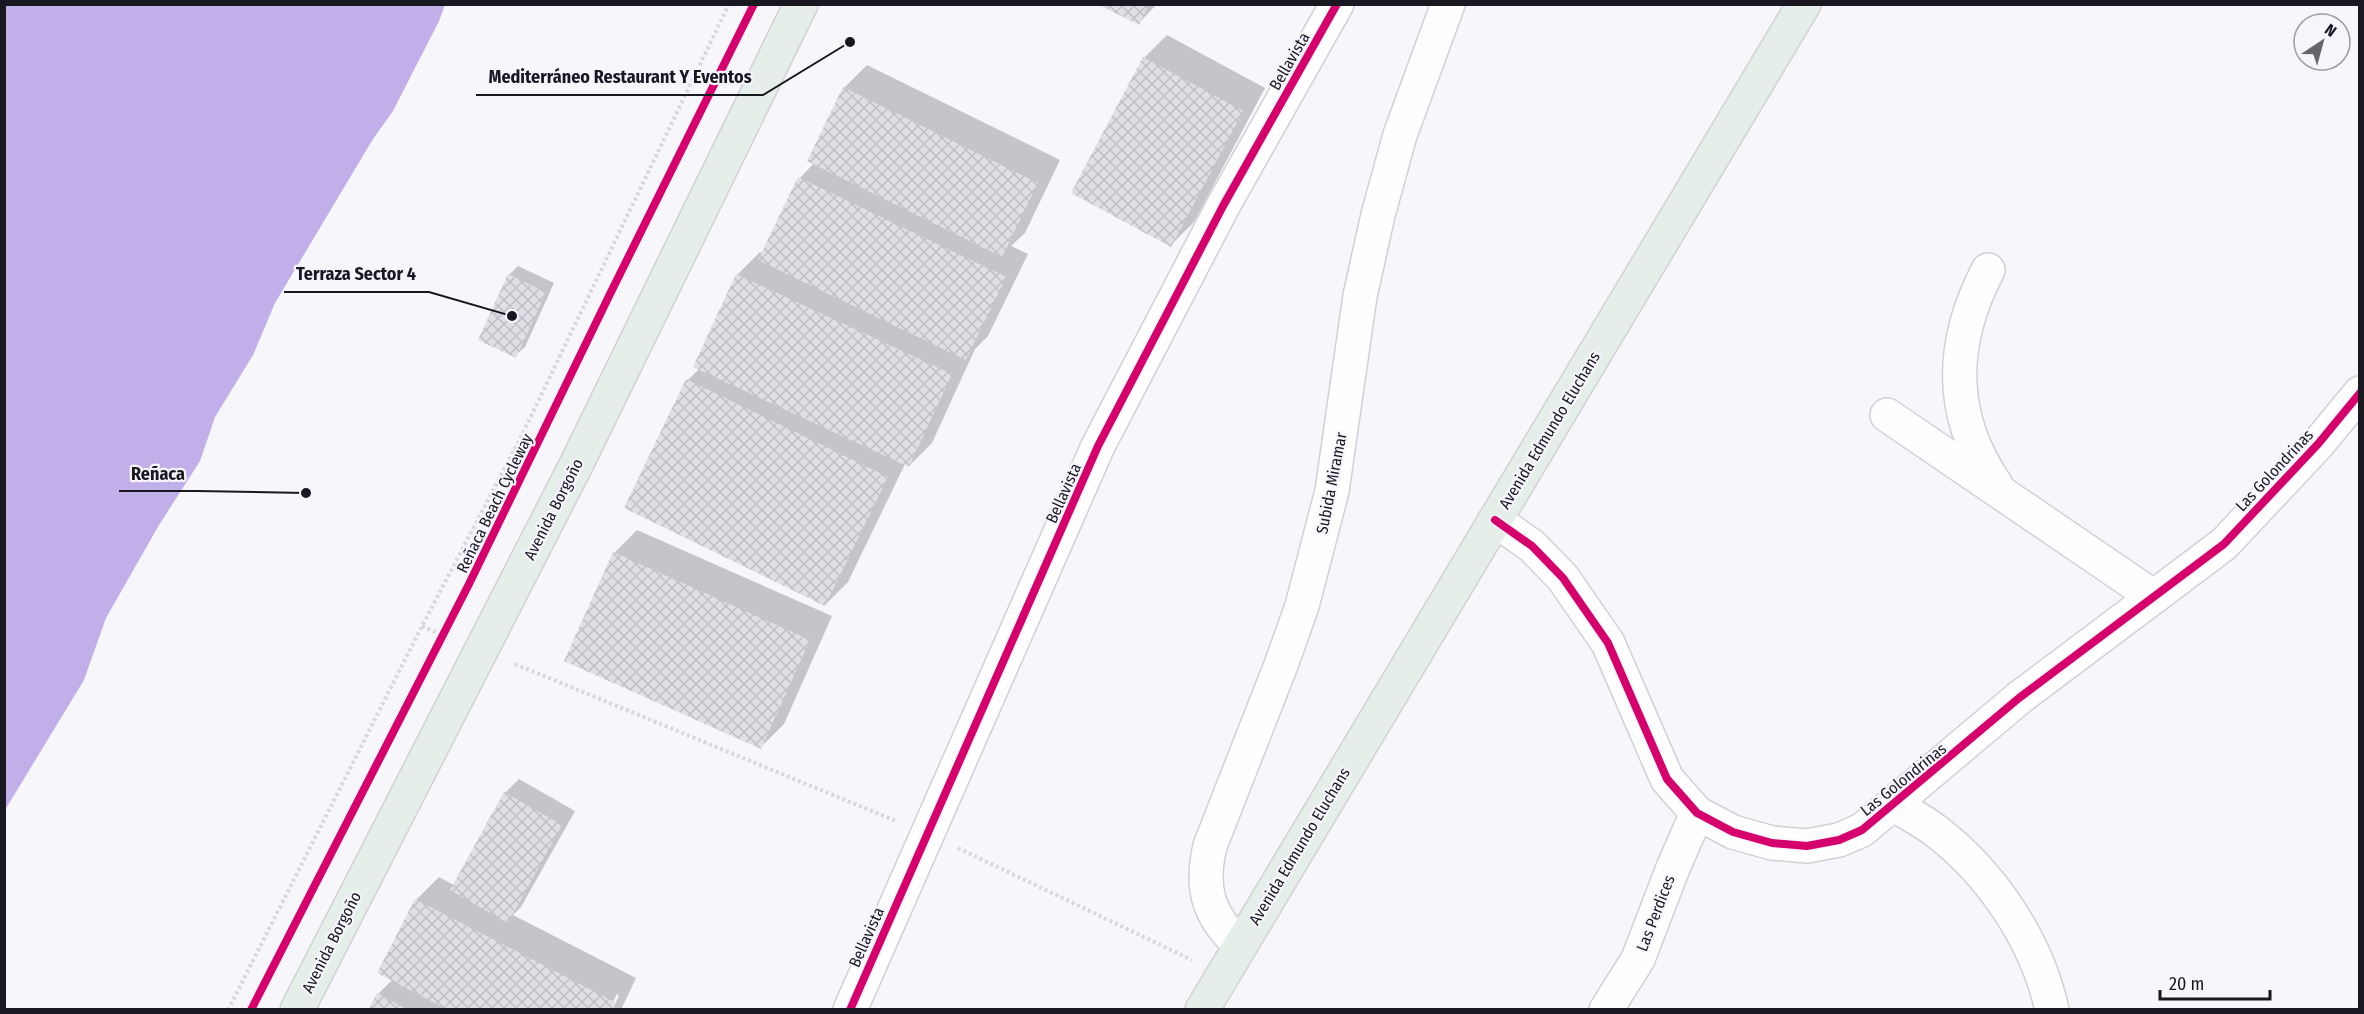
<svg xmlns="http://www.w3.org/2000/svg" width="2364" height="1014" viewBox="0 0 2364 1014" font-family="'Fira Sans Condensed',sans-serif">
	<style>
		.water { fill: #c0afe8 }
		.shadow { fill: #0003 }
		.building { fill: url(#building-cross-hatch) }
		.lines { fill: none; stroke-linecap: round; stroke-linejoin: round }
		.minor-casing { stroke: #d1d0d6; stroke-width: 36 }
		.major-casing { stroke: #d2d2d5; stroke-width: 36 }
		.path { stroke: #d8d7da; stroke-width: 4; stroke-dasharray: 3 3; stroke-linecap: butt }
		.minor { stroke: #fefefe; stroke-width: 33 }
		.major { stroke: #e5eee8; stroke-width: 33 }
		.cycleway-casing { stroke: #f6f5fb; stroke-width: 11 }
		.cycleway { stroke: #d6006c; stroke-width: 8 }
		.labels { text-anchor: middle; stroke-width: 4.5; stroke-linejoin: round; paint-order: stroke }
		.street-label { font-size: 16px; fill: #191720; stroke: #f6f5fb }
		.leader { fill: none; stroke: #191720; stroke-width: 2 }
		.callout-dot { fill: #191720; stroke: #f6f5fb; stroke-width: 2 }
		.callout-label { font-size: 18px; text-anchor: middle; font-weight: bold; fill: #191720; stroke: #f6f5fb; stroke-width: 4.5; stroke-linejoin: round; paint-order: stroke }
	</style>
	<defs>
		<pattern id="building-cross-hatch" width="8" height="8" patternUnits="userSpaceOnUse" patternTransform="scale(1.5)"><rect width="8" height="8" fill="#e1dfe6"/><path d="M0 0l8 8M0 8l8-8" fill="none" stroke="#c0bfc5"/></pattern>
	</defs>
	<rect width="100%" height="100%" fill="#f7f6fa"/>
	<polygon class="water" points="5,4 445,5 439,21 393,111 373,139 275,303 253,355 215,417 200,461 159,525 106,618 84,680 5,810"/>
	<g class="shadow">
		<polygon points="1100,4 1157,4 1139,23"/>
		<polygon points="1167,35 1265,88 1194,222 1171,245 1144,58"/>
		<polygon points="867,65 1060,160 1025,233 1011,246 1028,254 988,336 975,349 932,443 909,466 905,464 848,582 825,605 688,380 700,368 737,275 760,252 763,253 800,178 814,163 844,88"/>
		<polygon points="518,266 554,283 525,347 515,356 509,275"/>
		<polygon points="637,530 832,616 784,724 761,747 614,553"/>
		<polygon points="519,779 575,811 521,907 513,915 636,978 621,1010 612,1010 619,996 617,994 609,1010 370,1010 378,994 392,980 379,973 416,900 439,877 454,885 505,793"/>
	</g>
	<g class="building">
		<polygon points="1097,4 1149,4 1139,25"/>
		<polygon points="1143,57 1243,111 1171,247 1071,193"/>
		<polygon points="843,87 1038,183 1002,257 807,161"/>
		<polygon points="798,177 1006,277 966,360 758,260"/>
		<polygon points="508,274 546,292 516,358 478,340"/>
		<polygon points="736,274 952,374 909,467 693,367"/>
		<polygon points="686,379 888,477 825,606 624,508"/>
		<polygon points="613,552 810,640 761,749 564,661"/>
		<polygon points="504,792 562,825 508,923 450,890"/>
		<polygon points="415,899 615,1002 611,1010 448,1010 377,973"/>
		<polygon points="377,993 408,1010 368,1010"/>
	</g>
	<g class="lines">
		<g class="minor-casing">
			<g id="minor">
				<path d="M1988,270c-38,73 -40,145 8,215"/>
				<polyline points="1887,415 2154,597"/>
				<polyline points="1495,520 1532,546 1563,578 1608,643 1667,779 1697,813 1733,832 1772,843 1807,846 1839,840 1862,830 2019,698 2224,544 2318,444 2360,393"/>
				<path d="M1893,804c14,9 30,17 43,27 56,43 101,110 116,179"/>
				<path d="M1240,945c-32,-29 -40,-57 -30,-99l71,-181 21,-59 30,-115 28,-195 18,-81 22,-80 48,-131"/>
				<polyline points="850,1010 1098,446 1223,206 1337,4"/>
				<polyline points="1606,1010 1638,959 1673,868 1697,813"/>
			</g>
		</g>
		<g class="major-casing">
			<g id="major">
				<polyline points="297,1010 576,465 801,4"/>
				<polyline points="1202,1010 1804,4"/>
			</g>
		</g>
		<g class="path">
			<polyline points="422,626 449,638"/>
			<polyline points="515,664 896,821"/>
			<polyline points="958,848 1192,960"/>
			<polyline points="228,1010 422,626 521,437 729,4"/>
		</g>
		<use href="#minor" class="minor"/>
		<use href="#major" class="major"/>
		<g class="cycleway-casing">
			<g id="cycleway">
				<polyline points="1495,520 1532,546 1563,578 1608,643 1667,779 1697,813 1733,832 1772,843 1807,846 1839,840 1862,830 2019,698 2224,544 2318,444 2360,393"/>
				<polyline points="251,1010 469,584 610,294 754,4"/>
				<polyline points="850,1010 1098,446 1223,206 1337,4"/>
			</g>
		</g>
		<use href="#cycleway" class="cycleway"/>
	</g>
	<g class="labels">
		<g class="street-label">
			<text transform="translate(1289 61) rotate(-60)" y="6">Bellavista</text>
			<text transform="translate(1549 430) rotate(-59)" y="6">Avenida Edmundo Eluchans</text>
			<text transform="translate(2274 470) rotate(-47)" y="6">Las Golondrinas</text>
			<text transform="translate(1331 483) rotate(-79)" y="6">Subida Miramar</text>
			<text transform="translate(1063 493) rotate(-66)" y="6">Bellavista</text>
			<text transform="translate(494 503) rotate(-64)" y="6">Reñaca Beach Cycleway</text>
			<text transform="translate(553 509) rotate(-63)" y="6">Avenida Borgoño</text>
			<text transform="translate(1903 779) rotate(-39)" y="6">Las Golondrinas</text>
			<text transform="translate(1299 846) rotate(-59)" y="6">Avenida Edmundo Eluchans</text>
			<text transform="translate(1655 913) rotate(-69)" y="6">Las Perdices</text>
			<text transform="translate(866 937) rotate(-66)" y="6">Bellavista</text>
			<text transform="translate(331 942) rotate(-63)" y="6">Avenida Borgoño</text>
		</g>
	</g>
	<path class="leader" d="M850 42L763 95H476M512 316L429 292H284M306 493L197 491H119"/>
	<g class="callout-dot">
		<circle cx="850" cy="42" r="6"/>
		<circle cx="512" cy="316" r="6"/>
		<circle cx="306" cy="493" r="6"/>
	</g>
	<g class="callout-label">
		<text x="620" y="83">Mediterráneo Restaurant Y Eventos</text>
		<text x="356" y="280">Terraza Sector 4</text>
		<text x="158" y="480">Reñaca</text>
	</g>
	<rect width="2364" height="1014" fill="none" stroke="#191720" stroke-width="12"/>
	<g transform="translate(2322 42) rotate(36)"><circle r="28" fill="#f6f5fb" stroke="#9e9ca3" stroke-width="1.5"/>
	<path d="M0-4.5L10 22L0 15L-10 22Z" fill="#67656c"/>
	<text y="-9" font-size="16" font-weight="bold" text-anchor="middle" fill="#191720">N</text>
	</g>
	<path d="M2160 990v9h110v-9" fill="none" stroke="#191720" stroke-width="3"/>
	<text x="2169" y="990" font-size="18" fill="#191720" stroke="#f6f5fb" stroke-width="4.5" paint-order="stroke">20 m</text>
</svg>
